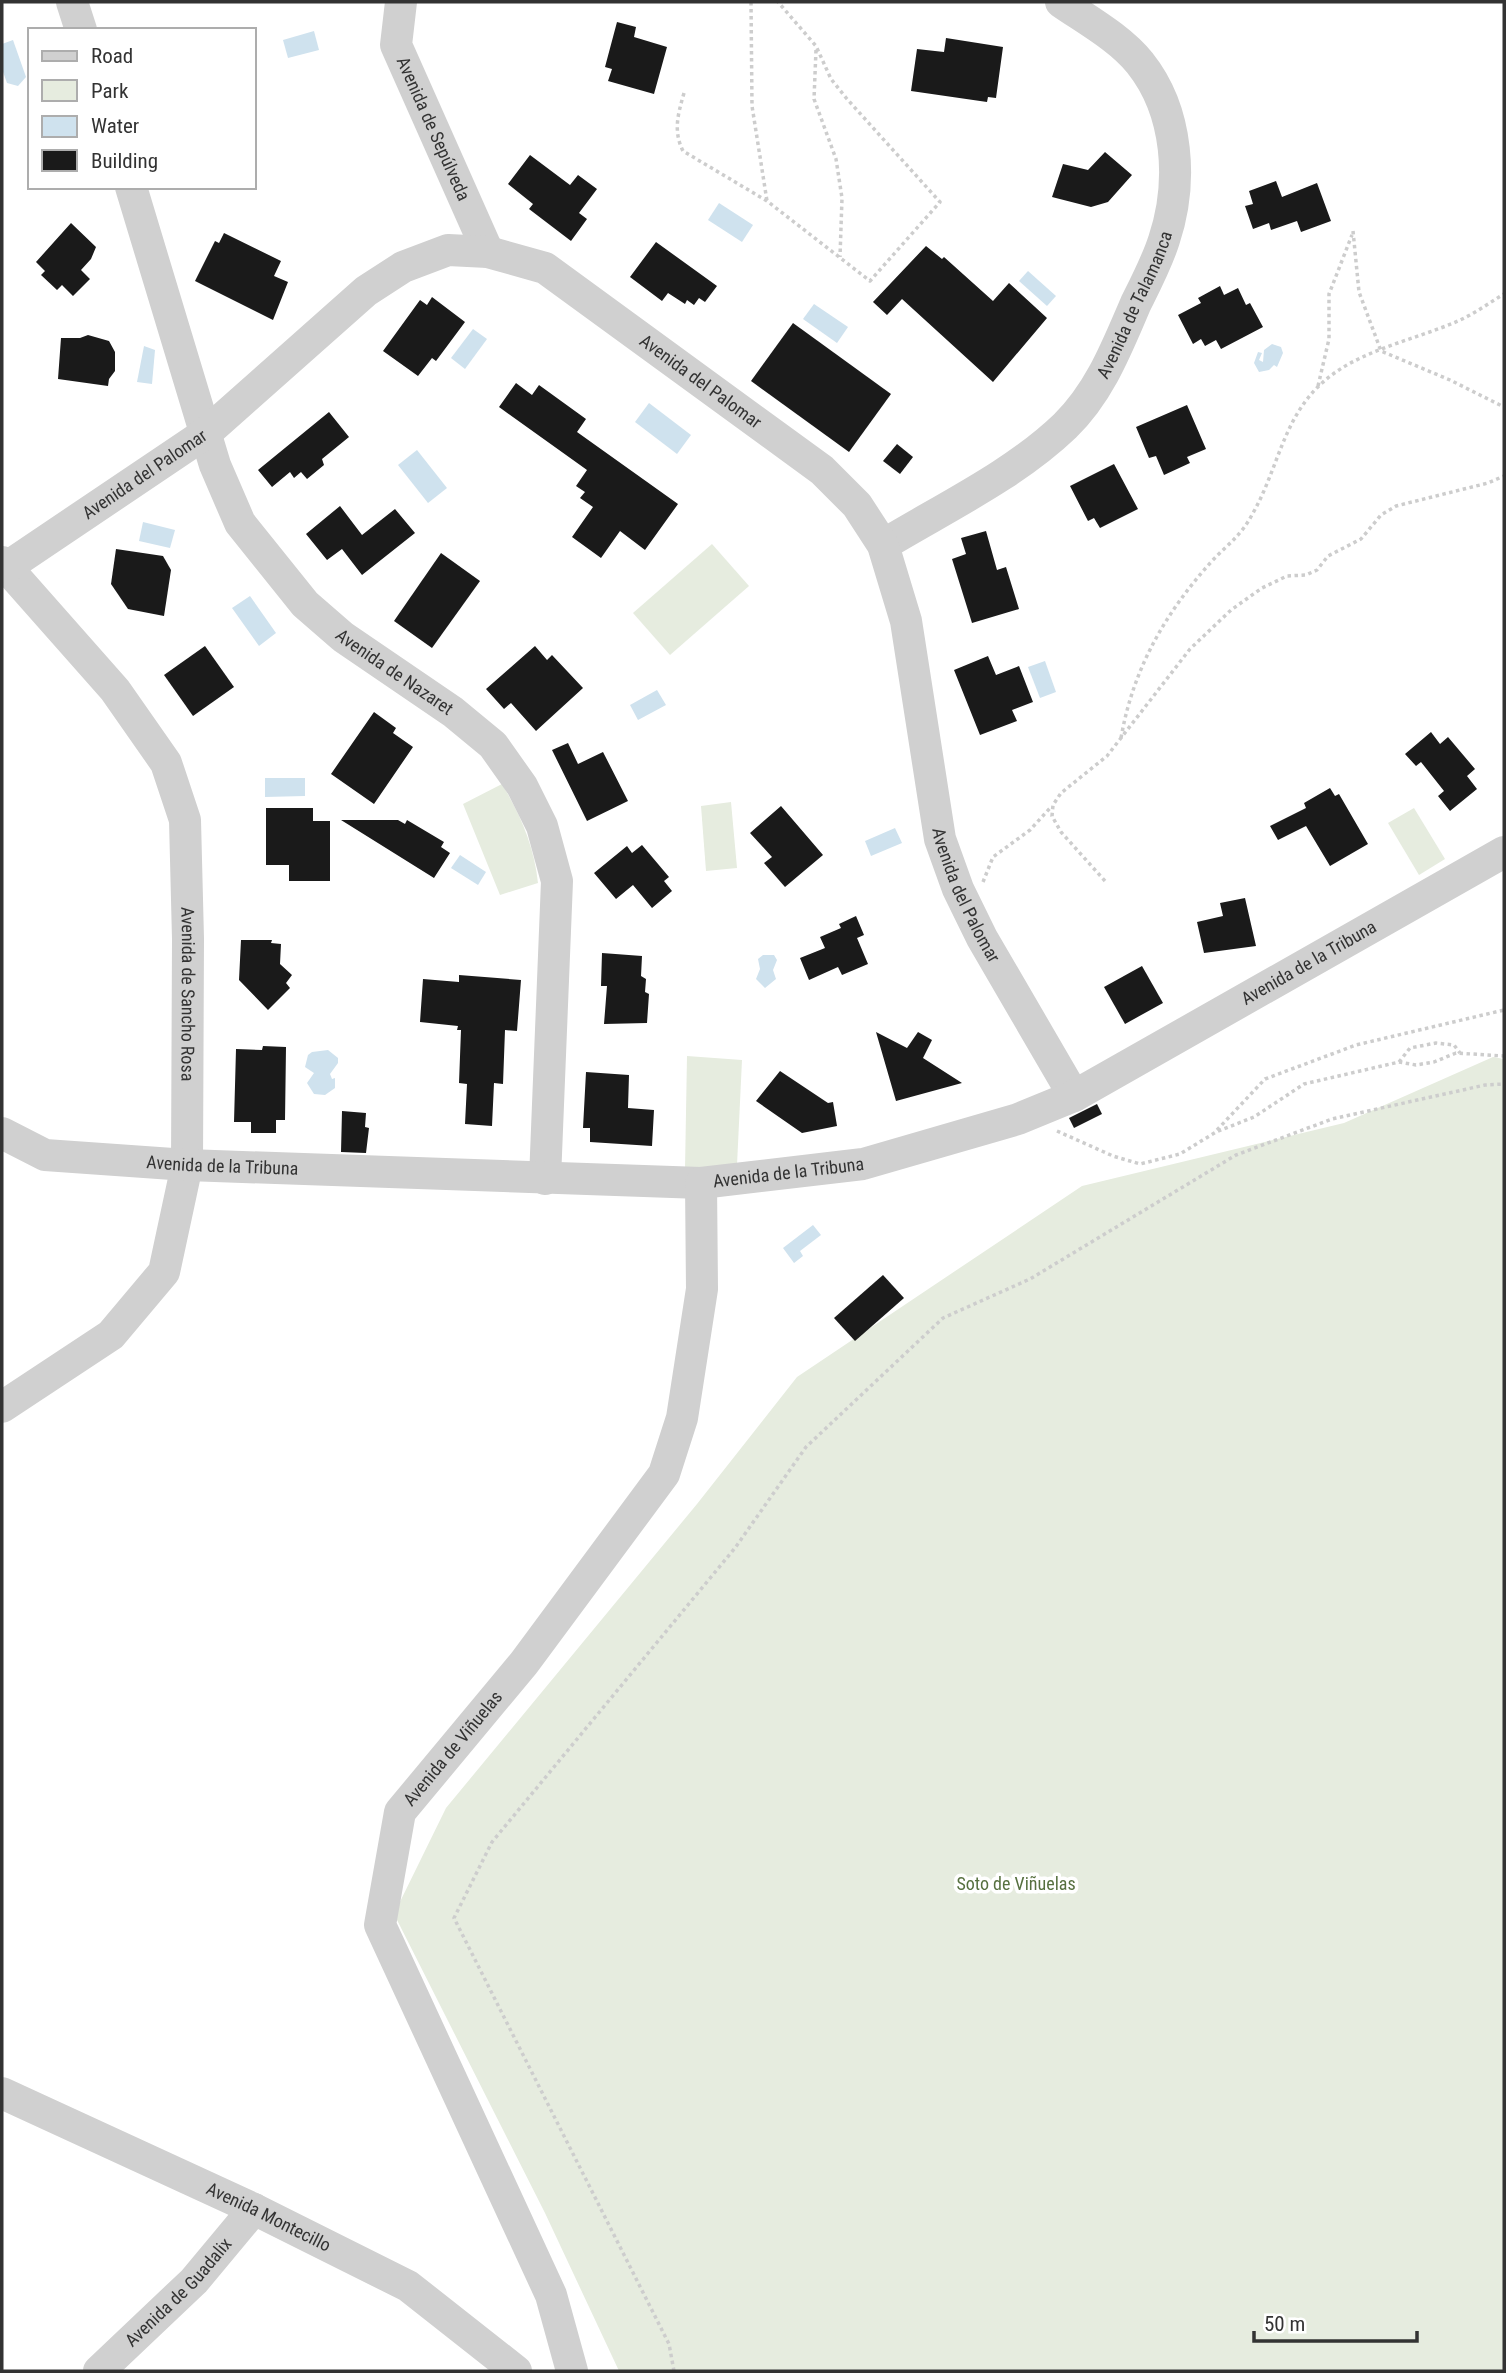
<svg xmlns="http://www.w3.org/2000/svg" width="1506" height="2373" viewBox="0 0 1506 2373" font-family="'Roboto Condensed',sans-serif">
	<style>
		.green { fill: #e6ecdf }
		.water { fill: #cfe2ee }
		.building { fill: #1a1a1a }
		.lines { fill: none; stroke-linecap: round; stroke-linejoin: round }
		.path { stroke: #cdcdcd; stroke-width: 3.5; stroke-dasharray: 3.5 3.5; stroke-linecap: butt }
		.minor { stroke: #d0d0d0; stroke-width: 32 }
		.labels { text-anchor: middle; stroke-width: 7; stroke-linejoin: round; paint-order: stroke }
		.street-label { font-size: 18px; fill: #333; stroke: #fff }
		.park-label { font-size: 18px; fill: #56703f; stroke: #fff }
	</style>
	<rect width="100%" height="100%" fill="#fff"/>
	<g class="green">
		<polygon points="712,544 749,586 670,655 633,613"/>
		<path d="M502,784c19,32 32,62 36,99l-38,12 -37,-91z"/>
		<polygon points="731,802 737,868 706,871 701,806"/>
		<polygon points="1414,808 1445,859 1419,875 1388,823"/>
		<polygon points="687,1056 742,1060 737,1165 685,1169"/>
		<polygon points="1493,1057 1504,1059 1504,2371 619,2371 545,2213 394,1914 446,1808 697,1504 797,1377 1082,1186 1344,1123"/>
	</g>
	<g class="water">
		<polygon points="314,31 319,50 288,58 283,40"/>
		<polygon points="13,40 26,77 18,86 7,83 2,69 2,44"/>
		<polygon points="719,203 753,225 742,242 708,220"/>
		<polygon points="1028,271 1056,296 1047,306 1019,281"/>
		<polygon points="814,304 848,327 837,343 803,319"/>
		<polygon points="473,329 487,339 465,369 451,358"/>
		<polygon points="1272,344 1281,347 1283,353 1277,367 1274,365 1269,370 1259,372 1254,363 1258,352 1262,353 1259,360 1263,362 1264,350"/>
		<polygon points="144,346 155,350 152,384 137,382"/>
		<polygon points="649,403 691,435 677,454 635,422"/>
		<polygon points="417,450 447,488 428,503 398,465"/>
		<polygon points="143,522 175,530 170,548 139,541"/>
		<polygon points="250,596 276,633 259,646 232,608"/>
		<polygon points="1045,661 1056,692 1040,698 1028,667"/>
		<polygon points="657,690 666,705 638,720 630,705"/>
		<polygon points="265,778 305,778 305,796 265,797"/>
		<polygon points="895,828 902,843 871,856 865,841"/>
		<polygon points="460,855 486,872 478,885 451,868"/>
		<polygon points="763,955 774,955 777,960 773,970 776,979 765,988 756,979 760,969 758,959"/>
		<polygon points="328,1050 338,1058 338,1063 330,1074 332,1079 335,1078 335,1088 325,1095 314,1094 307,1083 314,1073 305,1067 308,1055 312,1052"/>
		<polygon points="813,1225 821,1235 800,1251 803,1256 794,1263 783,1248"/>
	</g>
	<g class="building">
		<polygon points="617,22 636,27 634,37 667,47 654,94 608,81 612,69 605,67"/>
		<polygon points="946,38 1003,47 996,98 988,97 987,102 911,91 917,49 944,52"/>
		<polygon points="1105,152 1132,175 1108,202 1091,207 1052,197 1063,164 1088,170"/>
		<polygon points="530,155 570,185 578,175 597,189 579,213 587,219 571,241 529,209 533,204 508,184"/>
		<polygon points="1276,181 1282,197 1317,183 1331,221 1301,232 1297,221 1271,230 1269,223 1253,229 1245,206 1253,204 1249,191"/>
		<polygon points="71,223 96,247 91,259 81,270 90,279 73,296 62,285 57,290 41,275 45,271 36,262"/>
		<polygon points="224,233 281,261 274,276 288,282 273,320 195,281 215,241 219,243"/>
		<polygon points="656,242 717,286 705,302 699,298 694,305 687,300 685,304 668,293 662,301 630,277"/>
		<polygon points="926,246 942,259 944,257 993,301 1009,283 1047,318 993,382 902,299 887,315 873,302"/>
		<polygon points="1220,286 1224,295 1238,288 1246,305 1250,303 1263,327 1221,349 1216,340 1205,346 1201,339 1193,344 1178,315 1201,303 1198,298"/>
		<polygon points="432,297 465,322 436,361 432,358 418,376 383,351 420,300 427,305"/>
		<polygon points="793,323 891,394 849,452 751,381"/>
		<polygon points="88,335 109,341 115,352 115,371 109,379 108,386 58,379 61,338 80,338"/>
		<polygon points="516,383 532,395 539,385 586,419 577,432 678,504 645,550 620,531 601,558 572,537 593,507 580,498 585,492 576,486 587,470 499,407"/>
		<polygon points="1187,405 1206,449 1187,457 1190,463 1164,475 1156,456 1149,458 1136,427"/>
		<polygon points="329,412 349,437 322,459 324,465 307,479 301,472 294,478 290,472 272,487 258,470"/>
		<polygon points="897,444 913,457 900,474 883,461"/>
		<polygon points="1114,464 1138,509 1100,528 1094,518 1088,521 1070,486"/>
		<polygon points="340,506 362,535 395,509 415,533 362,575 342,549 327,560 306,534"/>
		<polygon points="986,531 997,570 1006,567 1019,609 972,623 952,559 966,554 961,538"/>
		<polygon points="116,549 163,556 171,570 164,616 128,609 111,584"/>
		<polygon points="441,553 480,581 432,648 394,621"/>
		<polygon points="205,646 234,687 193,716 164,675"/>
		<polygon points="535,646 547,660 552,655 583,688 536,731 511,703 504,709 486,689"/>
		<polygon points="988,656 996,675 1019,666 1033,702 1012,710 1017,721 980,735 954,670"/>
		<polygon points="374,712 396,728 393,733 413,747 374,804 331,774"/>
		<polygon points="1431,732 1440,744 1448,737 1475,769 1467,776 1477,789 1450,811 1438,796 1444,791 1421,762 1416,766 1405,754"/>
		<polygon points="568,743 578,764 603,752 628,801 587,821 552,750"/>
		<polygon points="1330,788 1335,796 1339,794 1368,844 1330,866 1306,826 1278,840 1270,826 1306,808 1304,803"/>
		<polygon points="781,806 823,855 785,887 764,863 772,857 750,833"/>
		<polygon points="266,808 313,808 313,821 330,821 330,881 289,881 289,865 266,865"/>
		<polygon points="341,820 398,820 405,824 407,820 444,842 441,847 450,853 434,878"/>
		<polygon points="642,845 669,877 664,881 672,891 652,908 633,885 616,899 594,873 627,846 632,853"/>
		<polygon points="1245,898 1256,946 1204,953 1197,922 1223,916 1220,903"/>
		<polygon points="856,916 864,935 857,938 868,964 842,975 838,967 809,980 800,958 825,948 820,937 841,928 839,924"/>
		<polygon points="241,940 272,940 271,943 281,944 280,964 292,975 286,983 290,988 268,1010 239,980"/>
		<polygon points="602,953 642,956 641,976 646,979 645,992 649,994 647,1023 604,1024 607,986 601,986"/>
		<polygon points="1142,966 1163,1003 1125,1024 1104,987"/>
		<polygon points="459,975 521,980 517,1031 505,1030 503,1084 494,1083 492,1126 465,1124 467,1084 459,1083 461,1030 457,1030 458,1026 420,1022 423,979 459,982"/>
		<polygon points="876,1032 907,1048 918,1032 932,1040 923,1058 962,1083 896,1101"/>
		<polygon points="263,1046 286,1047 285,1120 276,1120 276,1133 251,1133 251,1122 234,1122 236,1049 262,1050"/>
		<polygon points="780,1071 828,1103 833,1102 837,1126 802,1133 756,1101"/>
		<polygon points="586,1072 629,1075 628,1108 654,1110 652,1146 590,1142 590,1128 583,1128"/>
		<polygon points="1097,1104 1102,1114 1074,1128 1069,1118"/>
		<polygon points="342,1111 366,1113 365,1127 369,1128 366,1153 341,1152"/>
		<polygon points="883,1275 904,1298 855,1341 834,1318"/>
	</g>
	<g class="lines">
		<g class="path">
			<polyline points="751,2 752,106 767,201"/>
			<polyline points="816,50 814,99 836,159 842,198 840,257"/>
			<path d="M684,93c-6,21 -11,38 -1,58l84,50 103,80 70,-79 -93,-103 -16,-20 -15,-33 -38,-44"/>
			<polyline points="1353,231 1359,292 1381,351 1450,380 1504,407"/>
			<polyline points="1318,386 1329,339 1329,294 1352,235"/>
			<path d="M1121,738c12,-69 44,-125 91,-177 17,-18 29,-25 41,-48 25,-44 30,-95 69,-130 36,-33 93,-43 136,-62 16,-7 31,-18 46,-27"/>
			<polyline points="1105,881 1061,832 1052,816 1053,805 1061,793 1107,756 1190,649 1231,610 1262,588 1287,576 1306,575 1317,570 1328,556 1361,539 1381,515 1396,506 1488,483 1504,476"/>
			<polyline points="983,882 993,857 1030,830 1051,807"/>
			<polyline points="1399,1062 1410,1048 1436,1043 1454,1045 1460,1053"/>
			<polyline points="1217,1130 1265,1079 1356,1045 1504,1010"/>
			<polyline points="1057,1131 1113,1156 1140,1164 1180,1154 1216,1132 1254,1117 1304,1084 1399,1062 1416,1065 1434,1062 1456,1053 1504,1056"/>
			<polyline points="674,2371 669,2344 454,1918 492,1842 735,1548 806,1447 943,1318 1030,1279 1236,1155 1332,1119 1485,1085 1504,1084"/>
		</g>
		<g class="minor">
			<polyline points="72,2 81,30"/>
			<path id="s1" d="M401,2l-5,43 92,207"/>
			<path id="s2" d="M131,187l84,278 25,58 65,81 38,33 110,75 40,33 29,41 20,40 15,55 -12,298"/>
			<path id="s3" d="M883,545c61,-37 131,-70 182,-119 35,-34 52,-79 71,-123 10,-20 21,-41 28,-63 19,-57 15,-128 -24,-177 -20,-25 -53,-43 -79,-61"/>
			<path id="s4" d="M2,562l113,128 51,73 19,57 3,119 -1,226 -23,107 -53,63 -109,72"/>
			<path id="s5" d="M7,567l199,-134 160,-142 37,-24 45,-17 40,2 57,16 277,202 35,35 26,40 23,76 34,218 18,50 24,49 92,158"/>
			<path id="s6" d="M2,1133l43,22 142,10 514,18 162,-19 155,-45 56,-23 430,-244"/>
			<path id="s7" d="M2,2093l252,116 154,77 108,85"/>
			<path id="s8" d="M99,2371l95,-90 60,-72"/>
			<path id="s9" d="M572,2371l-21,-76 -171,-370 20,-113 124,-149 140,-189 18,-56 20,-129 -1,-106"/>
		</g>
	</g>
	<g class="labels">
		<g class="street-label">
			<text dy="6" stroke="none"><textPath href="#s1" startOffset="135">Avenida de Sepúlveda</textPath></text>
			<text dy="6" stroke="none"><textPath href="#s3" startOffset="359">Avenida de Talamanca</textPath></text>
			<text dy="6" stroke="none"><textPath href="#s5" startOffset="838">Avenida del Palomar</textPath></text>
			<text dy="6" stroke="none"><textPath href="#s5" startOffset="166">Avenida del Palomar</textPath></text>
			<text dy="6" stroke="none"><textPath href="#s2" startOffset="570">Avenida de Nazaret</textPath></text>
			<text dy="6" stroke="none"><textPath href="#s5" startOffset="1447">Avenida del Palomar</textPath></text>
			<text dy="6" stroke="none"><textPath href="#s6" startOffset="1360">Avenida de la Tribuna</textPath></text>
			<text dy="6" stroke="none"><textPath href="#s4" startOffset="494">Avenida de Sancho Rosa</textPath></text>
			<text dy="6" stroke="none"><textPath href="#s6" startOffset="226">Avenida de la Tribuna</textPath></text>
			<text dy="6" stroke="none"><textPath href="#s6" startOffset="793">Avenida de la Tribuna</textPath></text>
			<text dy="6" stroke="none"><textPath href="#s9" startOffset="684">Avenida de Viñuelas</textPath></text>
			<text dy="6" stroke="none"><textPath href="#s7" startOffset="294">Avenida Montecillo</textPath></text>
			<text dy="6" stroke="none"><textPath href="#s8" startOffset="112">Avenida de Guadalix</textPath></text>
		</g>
		<g class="park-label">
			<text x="1016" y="1890">Soto de Viñuelas</text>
		</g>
	</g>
	<rect width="1506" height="2373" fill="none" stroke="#333333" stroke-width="7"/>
	<rect x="28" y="28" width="228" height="161" fill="#ffffff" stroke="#adadad" stroke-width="2"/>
	<rect x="42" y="51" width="35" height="10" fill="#d0d0d0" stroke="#adadad" stroke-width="2"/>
	<text x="91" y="63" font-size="21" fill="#333333">Road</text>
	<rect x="42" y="80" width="35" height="21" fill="#e6ecdf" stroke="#adadad" stroke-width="2"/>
	<text x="91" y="98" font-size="21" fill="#333333">Park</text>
	<rect x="42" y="116" width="35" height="21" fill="#cfe2ee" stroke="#adadad" stroke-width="2"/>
	<text x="91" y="133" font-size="21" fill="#333333">Water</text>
	<rect x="42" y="150" width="35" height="21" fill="#1a1a1a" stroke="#adadad" stroke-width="2"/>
	<text x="91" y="168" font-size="21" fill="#333333">Building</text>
	<path d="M1254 2331v10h163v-10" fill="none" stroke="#333333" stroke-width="3.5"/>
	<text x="1264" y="2331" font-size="21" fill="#333333" stroke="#ffffff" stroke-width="5" paint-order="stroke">50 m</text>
</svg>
